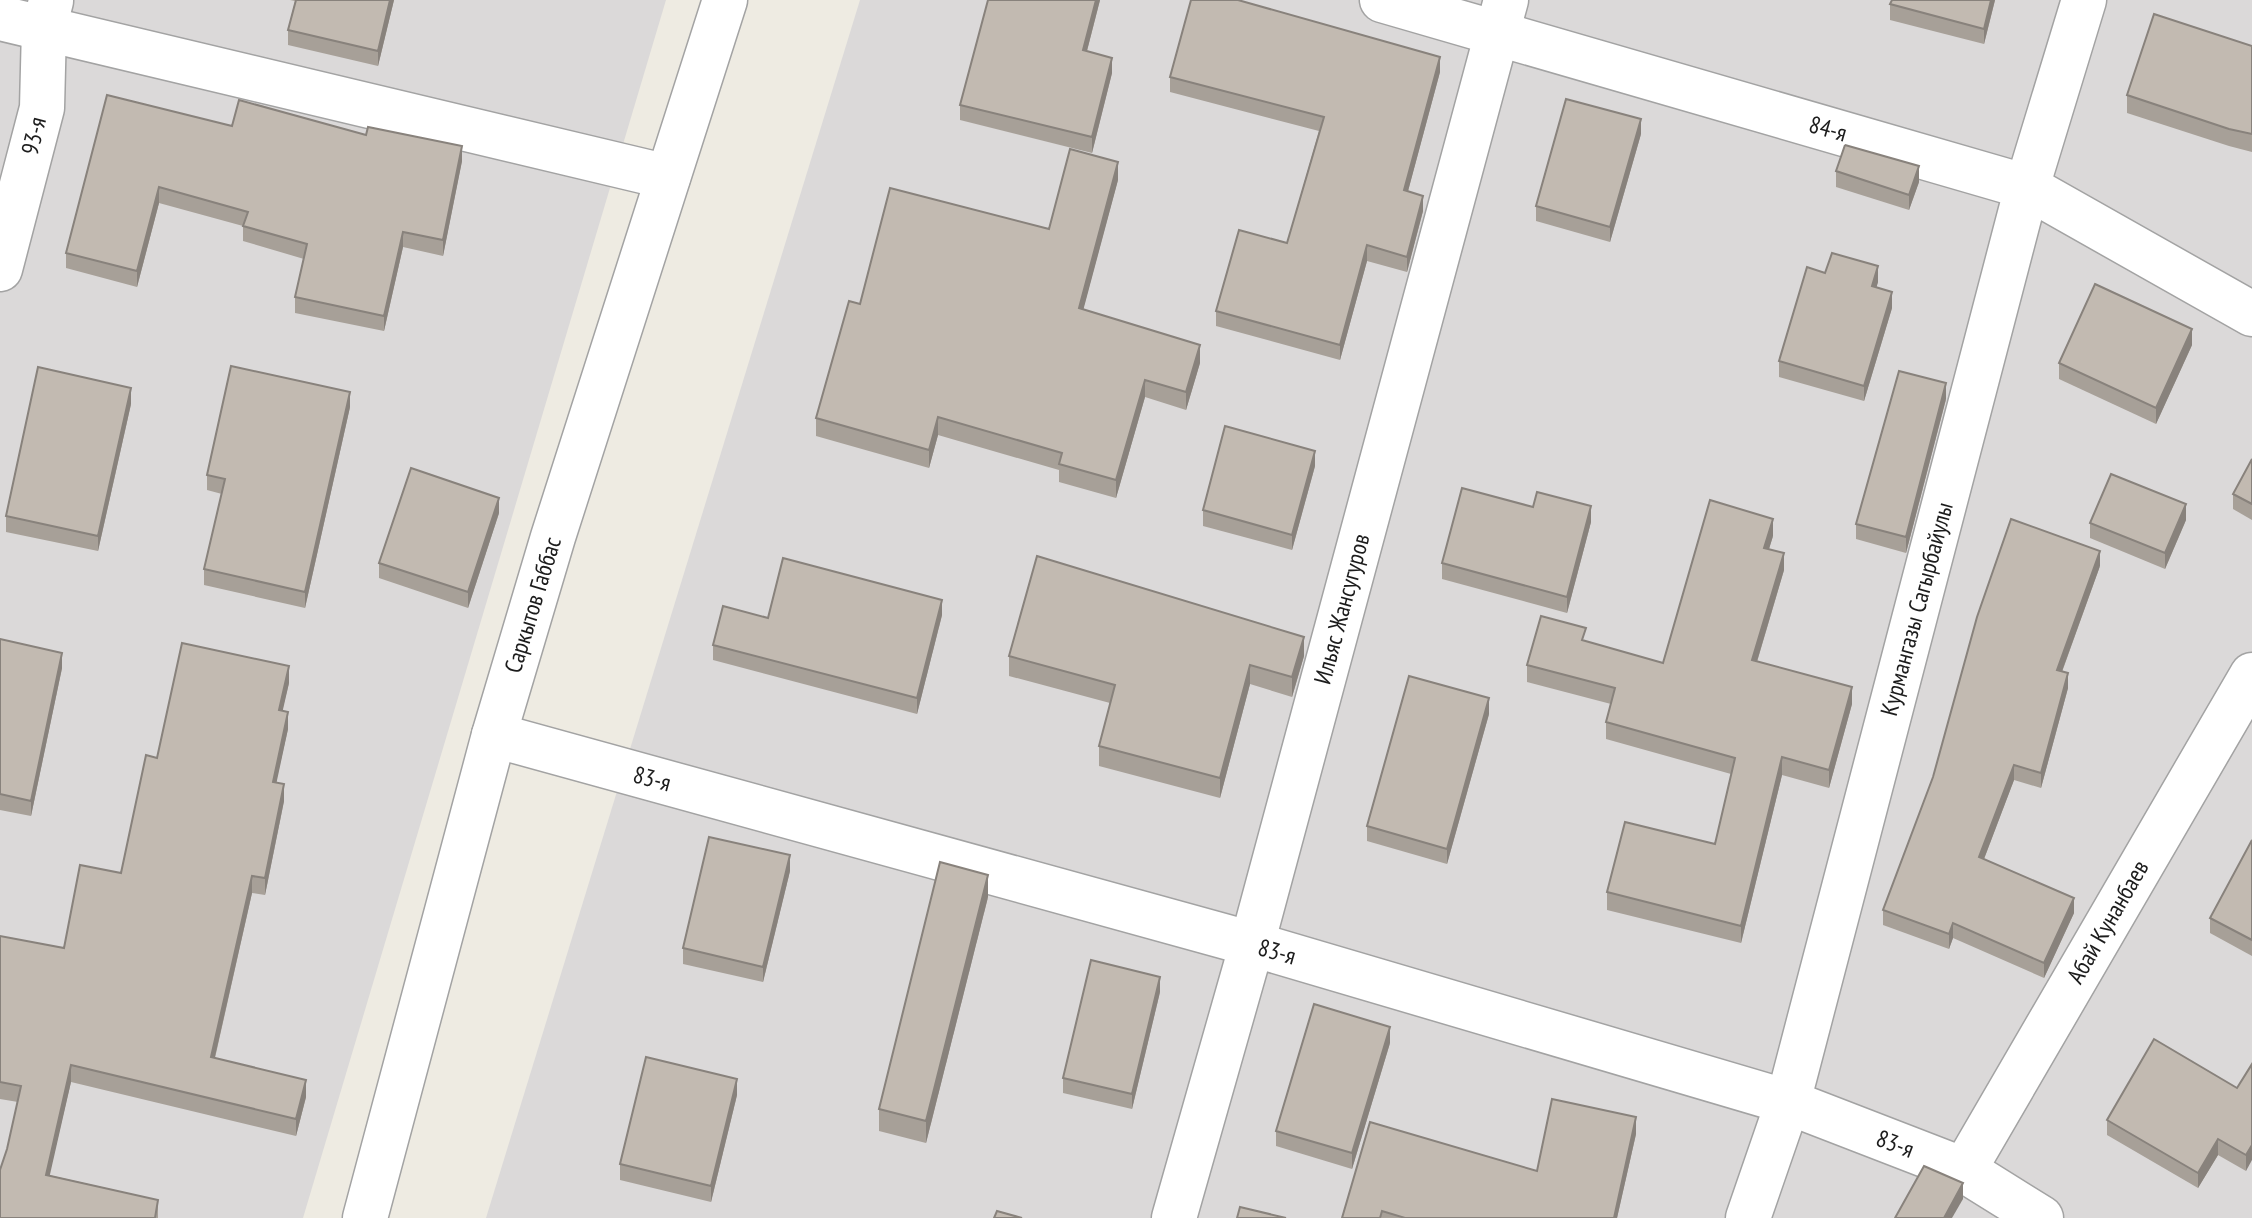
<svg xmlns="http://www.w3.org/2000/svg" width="2252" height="1218" viewBox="0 0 2252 1218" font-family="'PT Sans Narrow',sans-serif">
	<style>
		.residential { fill: #dbd9d9 }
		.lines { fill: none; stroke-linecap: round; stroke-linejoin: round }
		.minor-casing { stroke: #a3a3a3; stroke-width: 47 }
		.minor { stroke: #fff; stroke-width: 44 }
		.wall { fill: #a7a098 }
		.shaded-wall { fill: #88827c }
		.building { fill: #c2bab1; stroke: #88827c; stroke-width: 2 }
		.labels { text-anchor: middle; stroke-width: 7; stroke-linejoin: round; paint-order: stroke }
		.street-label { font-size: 24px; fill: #1c1c1c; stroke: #fff }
	</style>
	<rect width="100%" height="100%" fill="#eeebe2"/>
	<g class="residential">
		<polygon points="0,0 666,0 303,1218 0,1218"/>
		<polygon points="860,0 2252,0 2252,1218 486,1218"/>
	</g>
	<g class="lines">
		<g class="minor-casing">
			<g id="minor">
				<polyline points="1382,0 2027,187 2252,314"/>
				<polyline points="0,18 668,177"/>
				<polyline points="0,269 42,108 44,28 51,1"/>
				<polyline points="494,735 1252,944 1788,1102 1964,1170 2041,1218"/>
				<polyline points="1964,1170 2252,675"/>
				<polyline points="365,1218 494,735 553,537 725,0"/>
				<polyline points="1174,1218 1252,944 1506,0"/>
				<polyline points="1748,1218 1788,1102 2027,187 2084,0"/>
			</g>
		</g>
		<use href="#minor" class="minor"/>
	</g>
	<g class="wall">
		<polygon points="290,0 394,0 378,66 288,45 288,30 295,1"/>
		<polygon points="988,0 1100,0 1087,51 1112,73 1092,153 960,120 960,105"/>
		<polygon points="1995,0 1984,44 1890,20 1890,4"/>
		<polygon points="2252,46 2252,152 2229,146 2127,113 2127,95"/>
		<polygon points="1440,72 1408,191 1423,211 1407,272 1367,261 1340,360 1216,326 1216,311 1287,243 1319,131 1170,92 1170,77"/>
		<polygon points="232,126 462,161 443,256 403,247 384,331 295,313 295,297 304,259 243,241 243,226 159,203 137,287 66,268 66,253"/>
		<polygon points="1641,134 1610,242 1536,221 1536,206"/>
		<polygon points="1836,171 1919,182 1909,210 1836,187"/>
		<polygon points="1118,180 1083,309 1200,363 1186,410 1145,397 1116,498 1059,482 1059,470 938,435 929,468 816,436 816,418 860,304 1049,229"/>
		<polygon points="1825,273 1878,282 1876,288 1892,308 1864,401 1779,377 1779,361"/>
		<polygon points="2192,345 2156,424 2059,379 2059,363"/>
		<polygon points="1946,399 1906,553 1856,539 1856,524"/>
		<polygon points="131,404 98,551 6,532 6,516"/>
		<polygon points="350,407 305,608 204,585 204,569 222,494 207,490 207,475"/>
		<polygon points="2252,459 2252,520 2233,509 2233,494"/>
		<polygon points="1315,466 1292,550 1203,526 1203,510"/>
		<polygon points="499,513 468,608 379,578 379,563"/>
		<polygon points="2186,520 2165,569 2090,538 2090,523"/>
		<polygon points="1591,522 1567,613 1442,579 1442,563"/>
		<polygon points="1773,536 1769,549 1784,570 1757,662 1852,704 1829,788 1782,775 1741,943 1607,910 1607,892 1715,844 1731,774 1606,739 1606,722 1611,704 1527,682 1527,665 1586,641 1663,663"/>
		<polygon points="2100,566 2062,672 2068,688 2041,788 2014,780 1984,859 2074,913 2044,978 1953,938 1949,949 1883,925 1883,910"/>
		<polygon points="942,615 917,714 713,660 713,645"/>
		<polygon points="0,639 62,668 31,816 0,810"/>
		<polygon points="1009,656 1304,656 1292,697 1250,684 1220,798 1099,766 1099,746 1110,703 1009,676"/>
		<polygon points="289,683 282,711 288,729 276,782 284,801 265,895 252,893 215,1058 306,1097 296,1136 71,1082 49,1175 158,1200 158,1218 0,1218 7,1149 18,1102 0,1099 0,936 64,948 121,873 157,758"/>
		<polygon points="1489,714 1447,864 1367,841 1367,826"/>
		<polygon points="2252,840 2252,956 2210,933 2210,918"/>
		<polygon points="790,871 763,982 683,964 683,948"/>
		<polygon points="988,897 926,1143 879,1131 879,1109"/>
		<polygon points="1160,992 1132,1109 1063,1093 1063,1078"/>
		<polygon points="1390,1043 1352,1169 1276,1146 1276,1131"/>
		<polygon points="2252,1064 2246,1171 2218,1155 2198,1188 2107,1135 2107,1120 2237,1088"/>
		<polygon points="737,1095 711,1202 620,1180 620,1164"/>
		<polygon points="1636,1134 1617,1218 1342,1218 1537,1171"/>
	</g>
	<g class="shaded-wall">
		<polygon points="390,0 394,0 378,66 378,51"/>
		<polygon points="1096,0 1100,0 1083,66 1083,50"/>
		<polygon points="1991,0 1995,0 1984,44 1984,29"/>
		<polygon points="1440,57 1440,72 1404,206 1404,190"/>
		<polygon points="1112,58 1112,73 1092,153 1092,137"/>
		<polygon points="1641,119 1641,134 1610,242 1610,227"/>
		<polygon points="462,146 462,161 443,256 443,240"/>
		<polygon points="1118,162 1118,180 1079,326 1079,308"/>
		<polygon points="1919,166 1919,182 1909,210 1909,195"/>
		<polygon points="159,187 159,203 137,287 137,271"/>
		<polygon points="1423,196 1423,211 1407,272 1407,257"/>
		<polygon points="403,232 403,247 384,331 384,316"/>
		<polygon points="1367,245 1367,261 1340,360 1340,345"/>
		<polygon points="1878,266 1878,282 1872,302 1872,286"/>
		<polygon points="1892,292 1892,308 1864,401 1864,386"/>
		<polygon points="2192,329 2192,345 2156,424 2156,408"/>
		<polygon points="1200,345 1200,363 1186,410 1186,392"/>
		<polygon points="1145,380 1145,397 1116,498 1116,480"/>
		<polygon points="1946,383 1946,399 1906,553 1906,537"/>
		<polygon points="131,388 131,404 98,551 98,536"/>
		<polygon points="350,392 350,407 305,608 305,592"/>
		<polygon points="938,417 938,435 929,468 929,450"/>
		<polygon points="1315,451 1315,466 1292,550 1292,535"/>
		<polygon points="499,498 499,513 468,608 468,592"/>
		<polygon points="2186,504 2186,520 2165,569 2165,553"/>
		<polygon points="1591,506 1591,522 1567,613 1567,597"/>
		<polygon points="1773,519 1773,536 1764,565 1764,548"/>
		<polygon points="2100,551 2100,566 2057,685 2057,670"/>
		<polygon points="1784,553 1784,570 1752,678 1752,660"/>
		<polygon points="942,600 942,615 917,714 917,698"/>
		<polygon points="1304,637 1304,656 1292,697 1292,677"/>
		<polygon points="62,653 62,668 31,816 31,801"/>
		<polygon points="1250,665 1250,684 1220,798 1220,778"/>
		<polygon points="289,666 289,683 279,727 279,710"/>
		<polygon points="2068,673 2068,688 2041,788 2041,773"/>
		<polygon points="1852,687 1852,704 1829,788 1829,770"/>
		<polygon points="1489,698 1489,714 1447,864 1447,849"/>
		<polygon points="288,712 288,729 273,799 273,782"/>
		<polygon points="1782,757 1782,775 1741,943 1741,926"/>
		<polygon points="2014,765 2014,780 1979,872 1979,857"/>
		<polygon points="284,784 284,801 265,895 265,878"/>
		<polygon points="790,855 790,871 763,982 763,967"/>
		<polygon points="988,875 988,897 926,1143 926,1121"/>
		<polygon points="252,876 252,893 211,1074 211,1057"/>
		<polygon points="2074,898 2074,913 2044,978 2044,963"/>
		<polygon points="1953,923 1953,938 1949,949 1949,934"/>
		<polygon points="1160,977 1160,992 1132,1109 1132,1094"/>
		<polygon points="1390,1027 1390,1043 1352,1169 1352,1153"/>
		<polygon points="71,1065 71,1082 46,1192 46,1175"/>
		<polygon points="737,1079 737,1095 711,1202 711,1186"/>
		<polygon points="306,1080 306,1097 296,1136 296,1119"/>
		<polygon points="1636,1117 1636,1134 1617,1218 1614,1218"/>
		<polygon points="2218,1139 2218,1155 2198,1188 2198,1173"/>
		<polygon points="2252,1145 2252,1160 2246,1171 2246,1155"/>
		<polygon points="1963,1183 1963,1199 1952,1218 1944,1218"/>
	</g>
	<g class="building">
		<polygon points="296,0 390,0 378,51 288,30"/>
		<polygon points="988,0 1096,0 1083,50 1112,58 1092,137 960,105"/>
		<polygon points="1191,0 1238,0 1440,57 1404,190 1423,196 1407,257 1367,245 1340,345 1216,311 1239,230 1287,243 1324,117 1170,77"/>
		<polygon points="1892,0 1991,0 1984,29 1890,4"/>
		<polygon points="2154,14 2252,46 2252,134 2229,129 2127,95"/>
		<polygon points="107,95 232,126 239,100 366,135 368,127 462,146 443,240 403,232 384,316 295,297 307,244 243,226 248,212 159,187 137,271 66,253"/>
		<polygon points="1566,99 1641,119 1610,227 1536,206"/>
		<polygon points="1845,145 1919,166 1909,195 1836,171"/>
		<polygon points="1070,149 1118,162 1079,308 1200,345 1186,392 1145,380 1116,480 1059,464 1062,453 938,417 929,450 816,418 849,301 860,304 890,188 1049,229"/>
		<polygon points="1832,253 1878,266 1872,286 1892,292 1864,386 1779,361 1807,267 1825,273"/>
		<polygon points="2095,284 2192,329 2156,408 2059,363"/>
		<polygon points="231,366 350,392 305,592 204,569 225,479 207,475"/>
		<polygon points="38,367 131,388 98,536 6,516"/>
		<polygon points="1899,371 1946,383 1906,537 1856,524"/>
		<polygon points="1225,426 1315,451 1292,535 1203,510"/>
		<polygon points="2252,459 2252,504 2233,494"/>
		<polygon points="411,468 499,498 468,592 379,563"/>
		<polygon points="2111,474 2186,504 2165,553 2090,523"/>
		<polygon points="1462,488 1533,507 1537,492 1591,506 1567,597 1442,563"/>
		<polygon points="1710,500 1773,519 1764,548 1784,553 1752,660 1852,687 1829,770 1782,757 1741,926 1607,892 1625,822 1715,844 1735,758 1606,722 1615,688 1527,665 1541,616 1586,628 1582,640 1663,663"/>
		<polygon points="2011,519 2100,551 2057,670 2068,673 2041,773 2014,765 1979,857 2074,898 2044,963 1953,923 1949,934 1883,910 1933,777 1977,617"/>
		<polygon points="1037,556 1304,637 1292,677 1250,665 1220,778 1099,746 1115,685 1009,656"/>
		<polygon points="783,558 942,600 917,698 713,645 723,606 768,618"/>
		<polygon points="0,639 62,653 31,801 0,794"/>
		<polygon points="182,643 289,666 279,710 288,712 273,782 284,784 265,878 252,876 211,1057 306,1080 296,1119 71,1065 46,1175 158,1200 155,1218 0,1218 0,1170 7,1149 21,1086 0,1082 0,936 64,948 80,865 121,873 146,755 157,758"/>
		<polygon points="1409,676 1489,698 1447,849 1367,826"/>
		<polygon points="709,837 790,855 763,967 683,948"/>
		<polygon points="2252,840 2252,940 2210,918"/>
		<polygon points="940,862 988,875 926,1121 879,1109"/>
		<polygon points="1091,960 1160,977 1132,1094 1063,1078"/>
		<polygon points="1314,1004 1390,1027 1352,1153 1276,1131"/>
		<polygon points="2154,1039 2237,1088 2252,1064 2252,1145 2246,1155 2218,1139 2198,1173 2107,1120"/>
		<polygon points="646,1057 737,1079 711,1186 620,1164"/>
		<polygon points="1552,1099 1636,1117 1614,1218 1405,1218 1382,1211 1380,1218 1342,1218 1370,1122 1537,1171"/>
		<polygon points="1924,1166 1963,1183 1944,1218 1895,1218"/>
		<polygon points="1240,1207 1286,1218 1237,1218"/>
		<polygon points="997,1211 1022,1218 994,1218"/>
	</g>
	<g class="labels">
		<g class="street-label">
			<text transform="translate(1828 129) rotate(16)" y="8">84-я</text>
			<text transform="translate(34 136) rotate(-76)" y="8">93-я</text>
			<text transform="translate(533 605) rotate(-73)" y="8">Саркытов Габбас</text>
			<text transform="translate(1342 609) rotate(-75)" y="8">Ильяс Жансугуров</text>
			<text transform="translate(1917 609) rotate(-75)" y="8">Курмангазы Сагырбайулы</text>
			<text transform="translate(652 779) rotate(15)" y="8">83-я</text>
			<text transform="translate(2108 922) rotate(-60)" y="8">Абай Кунанбаев</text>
			<text transform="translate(1277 952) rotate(16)" y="8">83-я</text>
			<text transform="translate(1895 1144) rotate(21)" y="8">83-я</text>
		</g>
	</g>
</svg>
